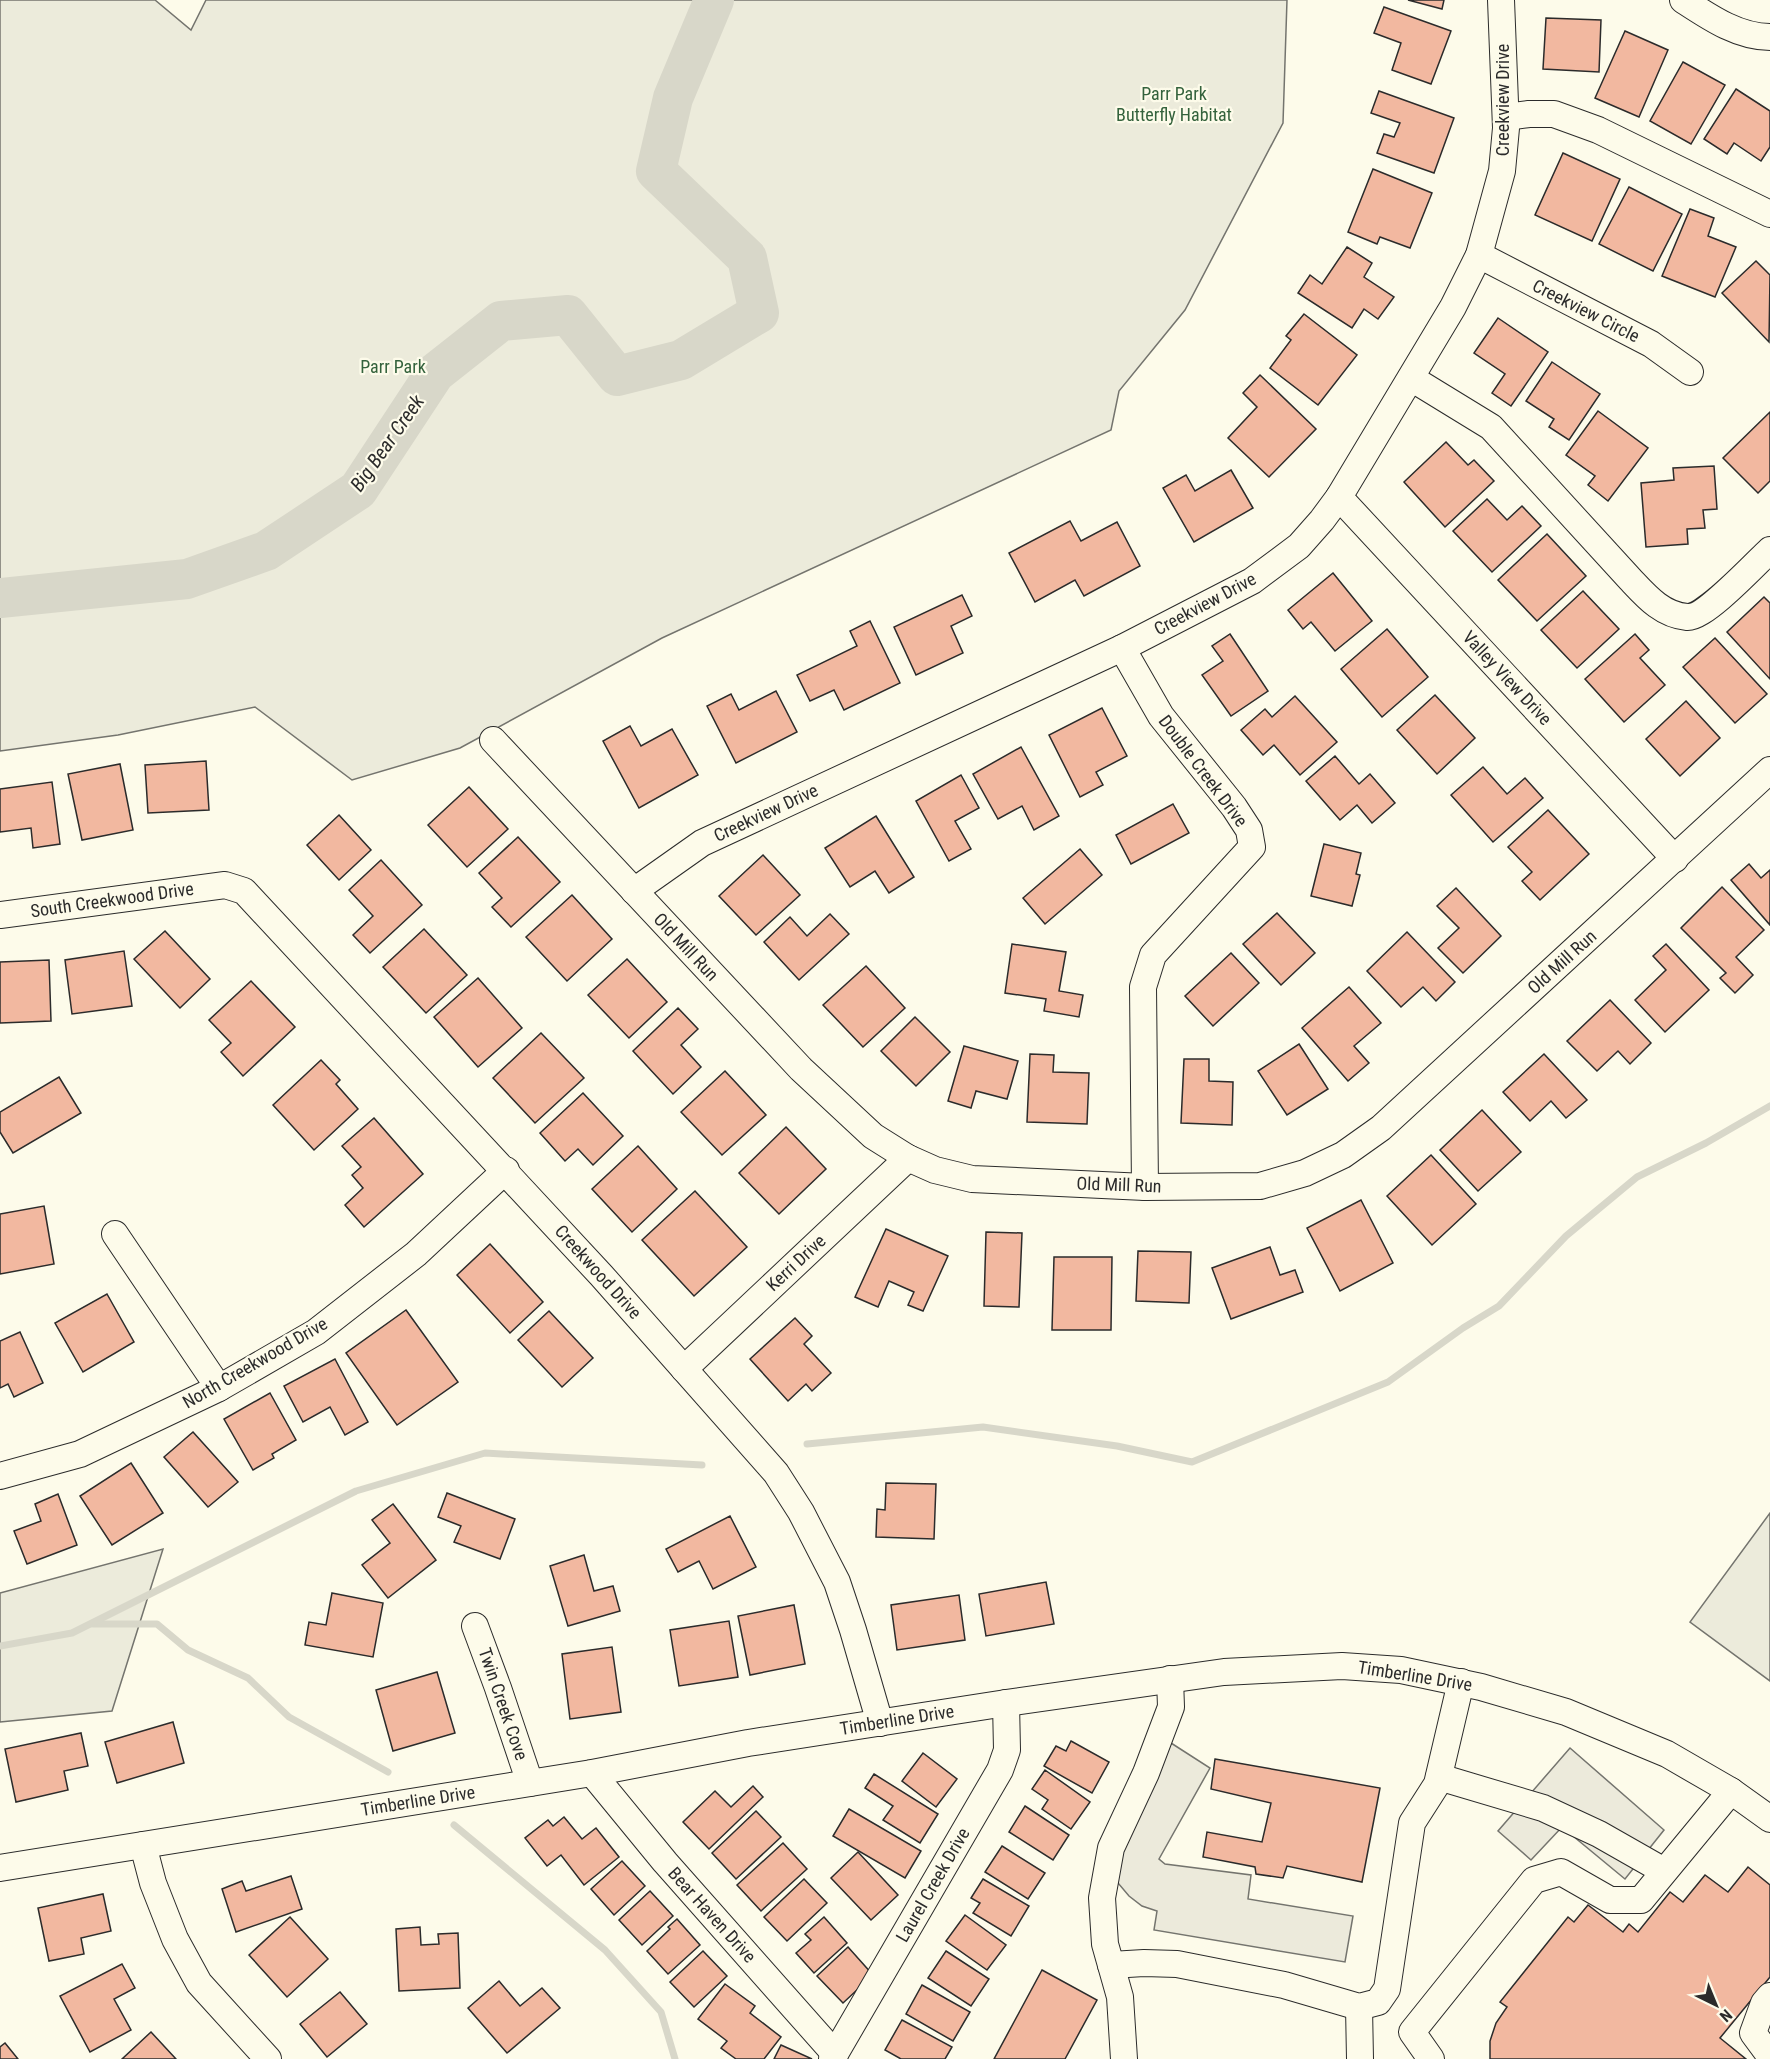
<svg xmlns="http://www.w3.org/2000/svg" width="1770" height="2059" viewBox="0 0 1770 2059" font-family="'Roboto Condensed',sans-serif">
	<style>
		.green { fill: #ecebdb; stroke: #74746e; stroke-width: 1.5 }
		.parking { fill: #eceadb; stroke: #74746e; stroke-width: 1.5 }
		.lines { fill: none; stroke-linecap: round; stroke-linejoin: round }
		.stream { stroke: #d8d7c9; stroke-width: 7 }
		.river { stroke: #d8d7c9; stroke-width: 40 }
		.building { fill: #f2b8a0; stroke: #2b2b2b; stroke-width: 1.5 }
		.minor-casing { stroke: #2b2b2b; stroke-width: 28 }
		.minor { stroke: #fdfbea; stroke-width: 26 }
		.labels { text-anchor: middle; stroke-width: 4.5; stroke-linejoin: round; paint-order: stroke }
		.park-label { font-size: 18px; fill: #34623c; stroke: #fdfbea }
		.street-label { font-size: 18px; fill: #2b2b2b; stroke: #fdfbea }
		.water-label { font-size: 20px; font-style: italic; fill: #2b2b2b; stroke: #fdfbea }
	</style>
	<rect width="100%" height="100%" fill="#fdfbea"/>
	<g class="green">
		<polygon points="0,0 155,0 191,30 206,0 1287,0 1283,123 1185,310 1119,391 1111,430 662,638 460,748 352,780 255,707 118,735 0,751"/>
		<polygon points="1770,1513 1770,1681 1690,1622"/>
		<polygon points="163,1549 112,1711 0,1722 0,1593"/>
	</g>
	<g class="parking">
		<polygon points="1171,1743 1210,1768 1159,1859 1165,1864 1251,1875 1248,1899 1353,1916 1345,1962 1154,1930 1157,1911 1142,1906 1129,1896 1118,1883 1113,1858"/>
		<polygon points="1570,1748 1664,1830 1625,1879 1562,1827 1531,1860 1498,1831"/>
	</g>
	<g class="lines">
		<g class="stream">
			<polyline points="807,1444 983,1427 1117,1446 1192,1462 1388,1382 1463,1328 1499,1306 1566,1236 1637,1177 1706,1143 1770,1106"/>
			<polyline points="93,1624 157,1624 188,1650 248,1678 289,1717 388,1772"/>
			<polyline points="0,1646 72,1633 356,1491 485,1453 702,1465"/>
			<polyline points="454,1825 605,1950 661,2012 675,2059"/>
		</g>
		<polyline class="river" points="0,598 187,579 266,551 358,490 435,373 501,321 568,315 617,376 681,360 759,313 747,258 656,171 673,98 714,0"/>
	</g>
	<g class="building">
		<polygon points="1408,0 1444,0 1442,9"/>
		<polygon points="1384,7 1451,31 1431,84 1392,70 1401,43 1374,33"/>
		<polygon points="1546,18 1601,20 1599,72 1543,69"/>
		<polygon points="1625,31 1668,50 1639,117 1595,98"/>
		<polygon points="1683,62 1725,85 1691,144 1650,121"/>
		<polygon points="1736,89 1770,111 1770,147 1761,161 1734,143 1727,154 1704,139"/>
		<polygon points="1379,91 1454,118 1434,173 1377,153 1384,134 1394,137 1400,123 1371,113"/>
		<polygon points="1563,153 1620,179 1592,241 1535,215"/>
		<polygon points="1373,169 1432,193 1410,248 1380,237 1377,244 1348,232"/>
		<polygon points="1629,187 1682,214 1653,271 1599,244"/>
		<polygon points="1690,209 1714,218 1708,236 1736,247 1715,297 1662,276"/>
		<polygon points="1347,247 1372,263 1364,277 1394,297 1378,319 1364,309 1352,328 1298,293 1310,275 1322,284"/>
		<polygon points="1756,261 1770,275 1769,342 1722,293"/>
		<polygon points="1304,314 1357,355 1318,405 1270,368 1291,340 1286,336"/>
		<polygon points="1498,318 1548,352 1511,406 1492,393 1505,374 1474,353"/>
		<polygon points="1552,362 1600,394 1569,440 1549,427 1554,419 1526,401"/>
		<polygon points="1260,375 1316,429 1269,477 1228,438 1257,407 1243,393"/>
		<polygon points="1598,411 1648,448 1608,501 1588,485 1595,476 1566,455"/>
		<polygon points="1770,412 1770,481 1758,493 1723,458"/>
		<polygon points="1446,442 1468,465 1474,460 1494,481 1445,527 1404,482"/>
		<polygon points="1714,466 1717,509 1703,510 1705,528 1687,529 1688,544 1646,547 1641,483 1674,480 1673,468"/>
		<polygon points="1231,470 1253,508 1194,542 1163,488 1186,475 1195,491"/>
		<polygon points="1487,499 1507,520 1522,506 1541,526 1492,572 1453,531"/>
		<polygon points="1070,521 1081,541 1117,522 1140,566 1084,596 1075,580 1035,602 1009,553"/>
		<polygon points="1547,534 1586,576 1537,621 1498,580"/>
		<polygon points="1333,573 1372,621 1335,651 1311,622 1303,629 1288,610"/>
		<polygon points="1583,591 1619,629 1577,668 1541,630"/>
		<polygon points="962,595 972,616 951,626 963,653 916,675 894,627"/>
		<polygon points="1764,597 1770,603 1770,679 1727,632"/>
		<polygon points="870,621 900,683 844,710 834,690 810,701 797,675 857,646 850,631"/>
		<polygon points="1387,629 1428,677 1382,717 1341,669"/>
		<polygon points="1230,634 1268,691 1231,716 1202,675 1223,661 1212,646"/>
		<polygon points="1635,634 1649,650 1640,658 1665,685 1624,722 1585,679"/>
		<polygon points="1715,638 1767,694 1735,723 1683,667"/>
		<polygon points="776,691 797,732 736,763 707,706 731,694 739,710"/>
		<polygon points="1435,695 1475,738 1437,774 1397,730"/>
		<polygon points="1295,696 1337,742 1300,775 1274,745 1263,755 1241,730 1265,709 1272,717"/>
		<polygon points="1686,701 1720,738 1680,776 1646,739"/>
		<polygon points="1102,708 1127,756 1096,772 1103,785 1080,797 1049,735"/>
		<polygon points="630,726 641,746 672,729 698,775 639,808 603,741"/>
		<polygon points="1021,747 1059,816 1034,830 1022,806 998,819 973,774"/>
		<polygon points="1335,756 1359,784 1370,774 1395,803 1372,823 1357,805 1340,820 1306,781"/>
		<polygon points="206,761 209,810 148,813 145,765"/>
		<polygon points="120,764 133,830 82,840 68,774"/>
		<polygon points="1483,767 1507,794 1525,778 1543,798 1493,842 1451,795"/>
		<polygon points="961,775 979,808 955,821 971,849 949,861 916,801"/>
		<polygon points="52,782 60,844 33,848 31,828 0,832 0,789"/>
		<polygon points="469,787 508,829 467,867 428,825"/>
		<polygon points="1173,804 1189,833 1131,864 1116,835"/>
		<polygon points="1548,810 1589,854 1540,900 1522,881 1532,872 1508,847"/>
		<polygon points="339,815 371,850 339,880 307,845"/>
		<polygon points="876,816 914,877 889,893 875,871 850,887 825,848"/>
		<polygon points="518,837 560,882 511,927 492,907 502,898 479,873"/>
		<polygon points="1324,844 1361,853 1356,874 1360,875 1352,906 1311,896"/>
		<polygon points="1080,849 1102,875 1045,924 1023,898"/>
		<polygon points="763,855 800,895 756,935 719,896"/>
		<polygon points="381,860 422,905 370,953 353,935 373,916 349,890"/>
		<polygon points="1749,864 1761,878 1770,870 1770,925 1731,880"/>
		<polygon points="1722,887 1764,930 1736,957 1753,975 1735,993 1720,978 1726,973 1681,928"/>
		<polygon points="1456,888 1501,936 1463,973 1438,948 1459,928 1437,906"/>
		<polygon points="572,895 612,939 567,981 526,937"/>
		<polygon points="1277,913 1315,953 1281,985 1243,944"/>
		<polygon points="830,914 849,934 799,980 764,942 790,917 807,936"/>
		<polygon points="424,929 467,975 426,1013 383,967"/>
		<polygon points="165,931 210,979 180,1008 134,959"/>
		<polygon points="1407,932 1455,982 1436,1001 1423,987 1401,1007 1367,971"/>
		<polygon points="1012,944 1066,952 1059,991 1083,995 1079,1017 1044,1011 1046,999 1005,993"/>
		<polygon points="1666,944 1709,990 1665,1032 1635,1000 1666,970 1653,956"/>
		<polygon points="124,951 132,1006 72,1014 65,960"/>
		<polygon points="1231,953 1259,983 1213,1026 1185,996"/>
		<polygon points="627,959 667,1002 629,1038 588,995"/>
		<polygon points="49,960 51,1021 0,1023 0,962"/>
		<polygon points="866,966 905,1008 863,1047 823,1005"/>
		<polygon points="478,978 522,1028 478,1067 434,1017"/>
		<polygon points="251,981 295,1027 243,1076 221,1052 231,1043 209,1020"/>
		<polygon points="1349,987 1381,1023 1354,1046 1369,1063 1348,1081 1302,1028"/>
		<polygon points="1610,1000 1651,1043 1630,1064 1618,1051 1597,1071 1567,1041"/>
		<polygon points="678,1008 698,1029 681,1045 701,1067 673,1094 633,1051"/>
		<polygon points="915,1017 950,1052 916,1086 881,1051"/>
		<polygon points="541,1033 584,1078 535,1123 493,1078"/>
		<polygon points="1299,1044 1328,1089 1287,1115 1258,1071"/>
		<polygon points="964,1046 1018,1061 1007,1099 976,1091 971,1108 948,1101"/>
		<polygon points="1030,1054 1054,1055 1053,1072 1089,1073 1087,1124 1027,1122"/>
		<polygon points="1544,1054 1587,1100 1566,1118 1551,1101 1530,1121 1503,1092"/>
		<polygon points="1184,1059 1209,1059 1209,1081 1233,1082 1232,1125 1181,1123"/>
		<polygon points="321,1060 340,1080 336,1084 358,1109 314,1150 273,1105"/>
		<polygon points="725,1071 766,1115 722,1155 681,1112"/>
		<polygon points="59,1077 81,1113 13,1153 0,1132 0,1112"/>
		<polygon points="583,1093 623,1136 593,1165 578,1149 565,1161 540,1133"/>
		<polygon points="1482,1110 1521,1152 1478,1191 1440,1150"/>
		<polygon points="374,1118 423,1174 364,1227 345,1205 363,1188 352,1175 361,1167 342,1146"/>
		<polygon points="786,1127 826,1169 779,1214 739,1173"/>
		<polygon points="638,1146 677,1189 632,1232 592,1189"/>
		<polygon points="1431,1155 1476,1204 1432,1245 1387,1196"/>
		<polygon points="695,1191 747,1247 694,1296 642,1240"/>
		<polygon points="1361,1200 1393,1263 1340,1291 1307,1228"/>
		<polygon points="44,1206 54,1264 0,1274 0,1214"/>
		<polygon points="886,1229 948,1256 923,1311 908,1305 914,1292 889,1281 878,1307 855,1297"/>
		<polygon points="986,1232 1022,1233 1019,1307 984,1306"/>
		<polygon points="490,1244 543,1302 510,1333 457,1275"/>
		<polygon points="1270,1247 1280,1275 1295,1270 1303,1292 1231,1319 1212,1268"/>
		<polygon points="1138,1251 1191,1252 1189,1303 1136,1301"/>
		<polygon points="1054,1257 1112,1257 1111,1330 1052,1330"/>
		<polygon points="107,1294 134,1342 83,1372 55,1323"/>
		<polygon points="406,1310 458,1382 397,1425 346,1353"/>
		<polygon points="549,1311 593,1358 562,1387 518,1340"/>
		<polygon points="795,1318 812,1336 804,1344 831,1373 812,1391 806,1384 788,1401 750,1359"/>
		<polygon points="20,1332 43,1383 14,1397 8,1384 0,1388 0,1341"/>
		<polygon points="335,1359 368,1422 345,1435 330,1407 303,1422 284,1386"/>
		<polygon points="270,1393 296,1440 272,1454 274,1458 253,1470 224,1419"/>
		<polygon points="193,1432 238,1482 208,1507 164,1457"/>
		<polygon points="131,1463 163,1513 112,1545 80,1496"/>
		<polygon points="886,1483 936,1484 934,1539 876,1537 877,1509 885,1510"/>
		<polygon points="447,1493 515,1519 500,1559 454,1542 461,1526 438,1517"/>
		<polygon points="58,1494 77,1545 27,1564 14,1531 41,1521 35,1504"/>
		<polygon points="393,1504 436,1560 388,1598 362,1565 390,1543 372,1520"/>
		<polygon points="730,1516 756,1567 713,1589 699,1561 678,1572 666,1549"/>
		<polygon points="584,1555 594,1591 613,1586 620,1611 568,1626 550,1566"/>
		<polygon points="1046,1582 1054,1624 986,1636 979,1594"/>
		<polygon points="332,1593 383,1603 373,1657 305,1645 309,1622 326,1625"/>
		<polygon points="959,1595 965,1640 897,1650 891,1605"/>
		<polygon points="794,1605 805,1664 750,1675 738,1616"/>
		<polygon points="729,1621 738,1677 679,1686 670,1630"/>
		<polygon points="612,1647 621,1712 570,1719 562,1654"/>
		<polygon points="437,1672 455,1733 393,1751 376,1690"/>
		<polygon points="173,1722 184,1763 117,1783 105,1742"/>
		<polygon points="81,1733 88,1766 64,1771 68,1790 16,1802 5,1749"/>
		<polygon points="1071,1741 1109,1762 1092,1793 1044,1766 1056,1746 1066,1751"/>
		<polygon points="923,1753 957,1779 936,1807 902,1781"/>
		<polygon points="1215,1759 1380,1788 1362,1882 1287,1866 1283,1878 1256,1874 1255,1867 1203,1857 1207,1832 1262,1842 1271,1803 1211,1789"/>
		<polygon points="1045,1770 1090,1802 1071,1829 1042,1809 1048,1800 1032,1789"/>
		<polygon points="874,1774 938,1814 920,1843 883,1820 893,1806 865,1788"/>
		<polygon points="753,1786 763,1797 709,1849 683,1822 715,1791 731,1807"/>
		<polygon points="1025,1806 1069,1835 1053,1860 1009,1832"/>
		<polygon points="849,1809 921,1851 905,1878 833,1836"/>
		<polygon points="756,1811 781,1837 736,1879 712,1853"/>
		<polygon points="564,1817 582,1839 596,1828 619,1857 584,1885 561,1855 547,1866 525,1838 548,1820 553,1826"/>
		<polygon points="783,1843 807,1869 761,1911 737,1885"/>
		<polygon points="1002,1846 1045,1873 1028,1899 985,1872"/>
		<polygon points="858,1852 898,1895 871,1920 831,1878"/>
		<polygon points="622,1861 645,1886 614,1915 591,1889"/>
		<polygon points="1748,1867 1770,1885 1770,1977 1720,2038 1746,2059 1490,2059 1490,2041 1496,2023 1507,2007 1500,2002 1568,1917 1574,1922 1588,1905 1623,1932 1629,1924 1638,1932 1670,1892 1683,1902 1705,1875 1728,1892"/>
		<polygon points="291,1876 302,1909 236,1932 222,1889 242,1881 246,1891"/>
		<polygon points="804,1879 827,1903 787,1941 764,1917"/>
		<polygon points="983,1879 1029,1906 1011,1936 973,1913 980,1903 971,1898"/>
		<polygon points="650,1891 673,1916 642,1945 619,1920"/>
		<polygon points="103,1894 111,1931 81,1938 84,1954 49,1961 38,1908"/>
		<polygon points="965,1915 1006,1945 987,1970 946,1941"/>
		<polygon points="290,1917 328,1959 287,1997 249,1955"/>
		<polygon points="824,1917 847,1943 814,1973 796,1953 811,1940 805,1934"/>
		<polygon points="677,1919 700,1945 668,1974 647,1951 670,1929 668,1927"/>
		<polygon points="420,1927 421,1945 439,1944 438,1934 458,1933 460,1988 399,1991 396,1929"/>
		<polygon points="848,1947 873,1975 843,2003 817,1976"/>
		<polygon points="703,1951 727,1976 694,2007 670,1982"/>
		<polygon points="946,1951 989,1979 971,2006 928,1978"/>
		<polygon points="122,1964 135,1988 114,1999 131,2030 90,2052 60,1996"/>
		<polygon points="1042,1970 1097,2000 1065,2059 994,2059"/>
		<polygon points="499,1981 520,2006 542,1988 560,2008 507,2053 468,2008"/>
		<polygon points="725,1984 755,2006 750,2013 781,2037 764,2059 736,2059 721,2048 727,2041 698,2019"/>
		<polygon points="922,1985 970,2012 953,2041 906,2014"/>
		<polygon points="340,1992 367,2024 327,2057 300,2024"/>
		<polygon points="902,2020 952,2047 945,2059 901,2059 885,2050"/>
		<polygon points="151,2032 176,2059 122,2059"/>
		<polygon points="5,2043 18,2059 0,2059 0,2047"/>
		<polygon points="781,2045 812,2059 774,2059"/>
	</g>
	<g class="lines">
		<g class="minor-casing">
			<g id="minor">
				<path d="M1683,0c26,17 55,37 87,37"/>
				<polyline points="1506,117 1529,114 1554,114 1598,130 1770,214"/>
				<polyline points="1479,255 1651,344 1690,372"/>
				<path d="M1411,378l80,49 139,152c16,17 32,36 57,38 17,2 69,-54 83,-67"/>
				<polyline points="1339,497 1675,859"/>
				<polyline points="1122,648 1161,716 1234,807 1249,830 1252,847 1153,955 1143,987 1145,1187"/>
				<polyline points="493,740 801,1069 873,1136 908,1158 935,1170 972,1179 1145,1187 1260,1186 1305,1173 1343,1155 1381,1128 1770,770"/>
				<polyline points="634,891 702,843 1122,648 1252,581 1299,546 1322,520 1339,497 1453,307 1479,255 1502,171 1506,128 1501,0"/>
				<polyline points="0,915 225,885 244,891 601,1275 776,1473 801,1512 837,1582 853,1630 880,1723"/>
				<polyline points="115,1234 219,1388"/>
				<polyline points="684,1369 908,1158"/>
				<polyline points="0,1476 80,1454 219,1388 316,1332 416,1254 506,1170"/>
				<polyline points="475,1626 498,1688 530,1783"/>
				<polyline points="592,1773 665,1862 835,2054"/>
				<polyline points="1439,1777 1543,1808 1599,1834 1664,1871"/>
				<polyline points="143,1845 153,1883 175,1939 199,1983 268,2059"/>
				<polyline points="0,1868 592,1773 748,1743 1006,1703 1224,1672 1342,1666 1401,1670 1481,1687 1566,1712 1667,1754 1731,1791 1770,1819"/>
				<polyline points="1111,1965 1144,1963 1177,1964 1284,1985 1359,2007 1378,2002 1387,1989 1412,1823 1437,1784 1461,1682"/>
				<polyline points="1770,1996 1764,2003 1753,2033 1770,2056"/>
				<polyline points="1359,2007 1360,2059"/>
				<polyline points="832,2059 1000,1770 1007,1750 1006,1703"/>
				<polyline points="1124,2059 1120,1997 1105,1944 1102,1898 1111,1848 1146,1773 1171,1707 1170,1679"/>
				<polyline points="1431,2059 1412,2032 1534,1880 1561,1872 1610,1900 1641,1900 1731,1791"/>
			</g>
		</g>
		<use href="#minor" class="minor"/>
	</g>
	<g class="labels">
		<g class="park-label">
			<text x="1174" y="100">Parr Park<tspan x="1174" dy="21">Butterfly Habitat</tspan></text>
			<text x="393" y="373">Parr Park</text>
		</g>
		<g class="street-label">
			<text transform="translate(1503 100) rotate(-90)" y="6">Creekview Drive</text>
			<text transform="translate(1586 311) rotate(27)" y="6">Creekview Circle</text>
			<text transform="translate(1205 604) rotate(-28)" y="6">Creekview Drive</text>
			<text transform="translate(1507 678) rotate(47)" y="6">Valley View Drive</text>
			<text transform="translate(1203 771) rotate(53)" y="6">Double Creek Drive</text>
			<text transform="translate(766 813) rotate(-25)" y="6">Creekview Drive</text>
			<text transform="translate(112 900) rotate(-8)" y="6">South Creekwood Drive</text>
			<text transform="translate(686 947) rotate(47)" y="6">Old Mill Run</text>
			<text transform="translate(1562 962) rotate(-42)" y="6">Old Mill Run</text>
			<text transform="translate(1119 1185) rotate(2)" y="6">Old Mill Run</text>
			<text transform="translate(796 1263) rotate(-43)" y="6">Kerri Drive</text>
			<text transform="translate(598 1272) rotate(48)" y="6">Creekwood Drive</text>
			<text transform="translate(255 1363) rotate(-30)" y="6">North Creekwood Drive</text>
			<text transform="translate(1415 1676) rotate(9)" y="6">Timberline Drive</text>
			<text transform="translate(503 1704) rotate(71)" y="6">Twin Creek Cove</text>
			<text transform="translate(897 1720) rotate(-9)" y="6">Timberline Drive</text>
			<text transform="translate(418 1801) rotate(-9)" y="6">Timberline Drive</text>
			<text transform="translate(933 1885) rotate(-60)" y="6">Laurel Creek Drive</text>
			<text transform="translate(712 1915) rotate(48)" y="6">Bear Haven Drive</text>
		</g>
		<g class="water-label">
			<text transform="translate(387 443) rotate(-55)" y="7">Big Bear Creek</text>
		</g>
	</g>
	<g transform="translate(1716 2005) rotate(137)" stroke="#fdfbea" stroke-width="4.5" paint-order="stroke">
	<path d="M0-4.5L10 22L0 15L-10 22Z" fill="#2b2b2b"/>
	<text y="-9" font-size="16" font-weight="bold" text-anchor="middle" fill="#2b2b2b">N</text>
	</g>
</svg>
